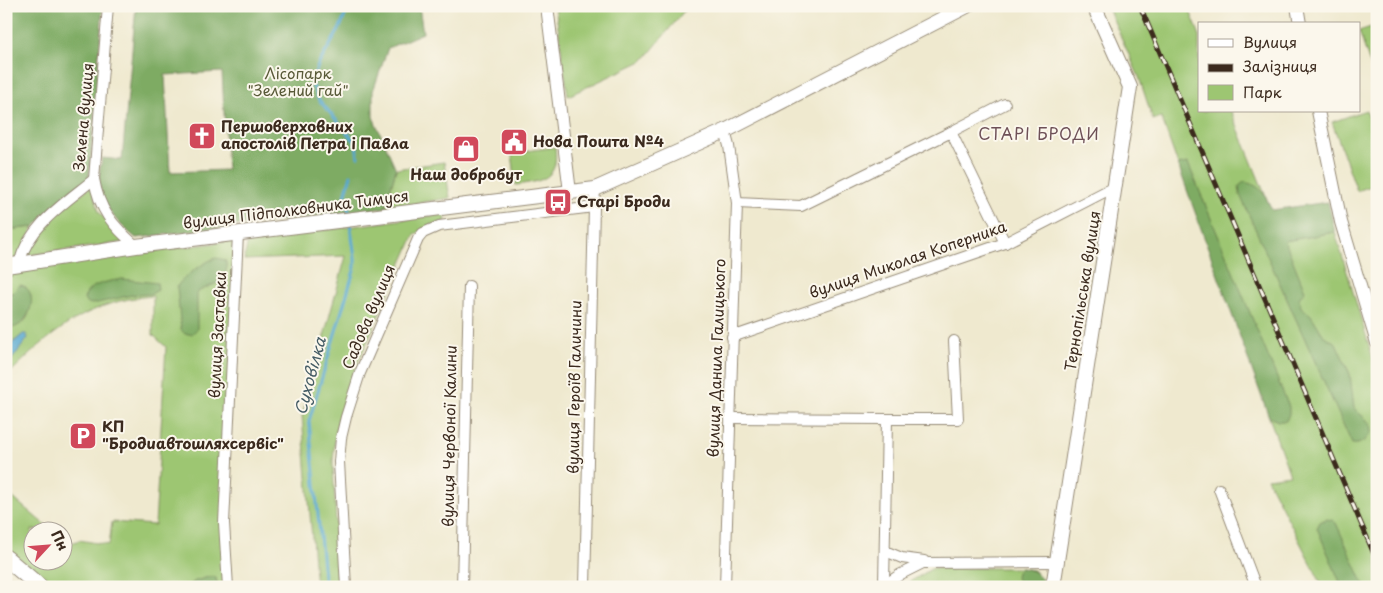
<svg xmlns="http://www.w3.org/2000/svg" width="1383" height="593" viewBox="0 0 1383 593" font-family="'Playpen Sans',sans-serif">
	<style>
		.green { fill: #9dc672; stroke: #6c7848 }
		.forest { fill: #7eab64; stroke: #5c6a41; fill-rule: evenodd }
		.water { fill: #54a7cf; stroke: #486876 }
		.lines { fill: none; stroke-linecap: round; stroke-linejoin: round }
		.stream { stroke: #54a7cf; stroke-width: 3 }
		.minor-casing { stroke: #958a76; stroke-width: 12 }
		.tertiary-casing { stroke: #958a76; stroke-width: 14 }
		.secondary-casing { stroke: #958a76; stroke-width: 16 }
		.trunk-casing { stroke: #958a76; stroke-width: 18 }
		.minor { stroke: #fff; stroke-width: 10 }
		.tertiary { stroke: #fff; stroke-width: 12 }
		.secondary { stroke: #fff; stroke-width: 14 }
		.trunk { stroke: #fff; stroke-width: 16 }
		.rail-casing { stroke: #3b2a1e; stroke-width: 5 }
		.rail { stroke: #fbf7ec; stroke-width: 3; stroke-dasharray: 9; stroke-linecap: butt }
		.labels { text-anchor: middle; stroke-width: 4; stroke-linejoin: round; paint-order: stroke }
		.park-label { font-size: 15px; fill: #585937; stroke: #fbf7ec }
		.street-label { font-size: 15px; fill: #3b2a1e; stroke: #fbf7ec }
		.poi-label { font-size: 15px; font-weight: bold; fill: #3b2a1e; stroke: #fbf7ec; text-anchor: start }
		.neighbourhood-label { font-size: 16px; letter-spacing: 1px; fill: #6e5057; stroke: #fbf7ec }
		.water-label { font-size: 16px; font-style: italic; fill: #455c65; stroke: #fbf7ec }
	</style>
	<rect width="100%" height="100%" fill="#fbf7ec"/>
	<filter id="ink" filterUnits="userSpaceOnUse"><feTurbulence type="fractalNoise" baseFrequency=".02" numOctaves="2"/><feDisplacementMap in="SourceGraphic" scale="10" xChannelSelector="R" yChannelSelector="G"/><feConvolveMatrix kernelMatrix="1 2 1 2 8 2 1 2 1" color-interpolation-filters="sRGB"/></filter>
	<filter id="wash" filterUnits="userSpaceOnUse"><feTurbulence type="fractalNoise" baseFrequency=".0096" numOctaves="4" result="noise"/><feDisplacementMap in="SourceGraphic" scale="20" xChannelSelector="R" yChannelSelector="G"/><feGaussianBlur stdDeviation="1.12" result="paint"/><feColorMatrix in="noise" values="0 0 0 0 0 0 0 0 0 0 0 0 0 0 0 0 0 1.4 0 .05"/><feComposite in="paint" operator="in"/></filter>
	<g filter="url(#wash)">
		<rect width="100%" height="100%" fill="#efe9cf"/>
		<g class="green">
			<polygon points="555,6 688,6 644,60 568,96"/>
			<polygon points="1107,6 1188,6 1199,33 1199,111 1231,111 1284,241 1335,232 1377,372 1377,587 1323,587 1267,478 1290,475 1269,417 1282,421 1187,163 1178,165 1161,117 1153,120 1139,77"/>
			<polygon points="1377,25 1377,65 1371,67 1359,31"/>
			<polygon points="1366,110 1377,140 1377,184 1357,191 1332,122"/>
			<path d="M555,147c4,32 -12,34 -39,38l-4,-32z"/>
			<polygon points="444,162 450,198 385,208 396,169"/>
			<path d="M91,186l8,26 26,30 -96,13c-2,-21 46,-56 62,-69z"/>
			<polygon points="444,214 446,221 421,230 414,236 354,371 339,414 335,437 333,462 339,587 316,587 302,416 346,256 244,260 247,245 251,240"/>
			<polygon points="34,227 17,258 6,260 6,230"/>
			<path d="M238,240l-14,283 4,64h-179l-43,-37v-58l45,38h-19v30h30l1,-19 4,4 12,-5 30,5 3,-23 43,3 11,-178 -13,-12v-39c-64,4 -103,37 -147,81v-10l21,-29 -1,-4 -14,8 -6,7v-23l3,2c26,-5 21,-22 17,-41l-6,-2 -7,8 -5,-1 -2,-4v-17z"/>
			<polygon points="933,568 1021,568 1033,570 1043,581 1042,587 901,587"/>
		</g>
		<g class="forest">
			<polygon points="6,6 103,6 89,178 34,227 6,230"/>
			<path d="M136,6h283l4,27 -35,15 -15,43v26l23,52 -11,39 -249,30c-18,-14 -37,-34 -37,-60 0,-6 2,-13 3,-20l20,2zM222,72l5,98 -57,2 -5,-97z"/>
			<polygon points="1188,163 1289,407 1289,414 1286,421 1278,421 1269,417 1178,165"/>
			<path d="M1244,182c19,4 20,12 28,28l56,-8 7,30 -50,9 20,50 -6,7 2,9 10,8 13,21 12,7 14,31 4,34c8,10 17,10 17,25 -6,7 -9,12 -19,11l-112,-249 -1,-9z"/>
			<path d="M216,258l9,2 2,7 -3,13 -27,12v37l-5,5h-7l-4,-4 -4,-43c4,-9 30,-27 39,-29z"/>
			<path d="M122,279l35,4 1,7 -7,4 -19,1 -39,9 -6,-1 -3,-3c3,-17 24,-18 38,-21z"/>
			<path d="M20,285c22,5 9,44 -11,43l-3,-2v-38l2,4 3,2z"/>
			<polygon points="1326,519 1332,520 1336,523 1365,587 1342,587 1317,528 1320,522"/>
			<path d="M1021,568c11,2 16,4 22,13l-1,6h-19l-7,-9 1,-6z"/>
			<polygon points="6,573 22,587 23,587 6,587"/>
			<polygon points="212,576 216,578 218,587 187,587 195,581"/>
		</g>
		<polygon class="water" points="23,334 26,334 28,338 6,367 6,349"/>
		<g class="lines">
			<g class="stream">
				<polyline points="349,6 339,30 318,65 312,84 319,100 356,143 358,157"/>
				<polyline points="350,216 345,196 351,175"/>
				<polyline points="325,587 309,421 355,267 355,258 350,223"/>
			</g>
		</g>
	</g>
	<g filter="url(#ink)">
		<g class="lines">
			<g class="minor-casing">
				<g id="minor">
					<path d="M108,6l-14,173c5,31 19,47 42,67"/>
					<polyline points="1005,104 951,132 1005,243"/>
					<polyline points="737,203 801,206 951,132"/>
					<path d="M19,264c9,-38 46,-61 75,-85"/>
					<polyline points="732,337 1005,243 1116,186"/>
					<polyline points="730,418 887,419"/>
					<polyline points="1219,489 1256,587"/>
					<polyline points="885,551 902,558 924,561"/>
					<polyline points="884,585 887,419 958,419 954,341"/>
					<polyline points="228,587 224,523 238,234"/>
					<polyline points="346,587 339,462 341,438 346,417 360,373 418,239 423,233 439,226 594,207"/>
					<polyline points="462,587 469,286"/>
					<polyline points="585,587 594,207 595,189"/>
					<polyline points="725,587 737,203 729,146 725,131"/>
					<polyline points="882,587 901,574 923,563 1057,562"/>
				</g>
			</g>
			<g class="tertiary-casing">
				<g id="tertiary">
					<polyline points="547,6 570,192"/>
					<polyline points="1297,6 1300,24"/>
					<polyline points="1318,111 1341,222 1377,343"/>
				</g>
			</g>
			<g class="secondary-casing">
				<g id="secondary">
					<polyline points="6,266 136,246 595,189 725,131 967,6"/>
					<polyline points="1053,587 1130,87 1094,6"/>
				</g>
			</g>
			<g class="trunk-casing">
				<polyline id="trunk" points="6,558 40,587"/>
			</g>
			<use href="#minor" class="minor"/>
			<use href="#tertiary" class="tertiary"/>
			<use href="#secondary" class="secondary"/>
			<use href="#trunk" class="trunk"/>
			<g class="rail-casing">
				<polyline id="rail" points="1140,6 1377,561"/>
			</g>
			<use href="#rail" class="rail"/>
		</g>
	</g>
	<defs>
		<g id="church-square" transform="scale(1.4375)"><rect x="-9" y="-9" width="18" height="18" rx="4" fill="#d1495b" stroke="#fbf7ec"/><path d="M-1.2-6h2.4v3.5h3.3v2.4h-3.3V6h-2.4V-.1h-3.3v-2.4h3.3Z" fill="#fff"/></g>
		<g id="civic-square" transform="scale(1.4375)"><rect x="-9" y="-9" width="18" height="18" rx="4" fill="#d1495b" stroke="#fbf7ec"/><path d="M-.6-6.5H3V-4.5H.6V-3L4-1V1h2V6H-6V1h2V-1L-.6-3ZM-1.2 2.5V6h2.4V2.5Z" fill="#fff"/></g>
		<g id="shop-square" transform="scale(1.4375)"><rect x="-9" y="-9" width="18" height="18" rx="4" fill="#d1495b" stroke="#fbf7ec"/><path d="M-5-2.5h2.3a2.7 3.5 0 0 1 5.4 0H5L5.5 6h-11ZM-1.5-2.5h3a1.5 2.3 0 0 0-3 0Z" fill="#fff"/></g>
		<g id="bus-square" transform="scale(1.4375)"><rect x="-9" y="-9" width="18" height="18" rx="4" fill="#d1495b" stroke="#fbf7ec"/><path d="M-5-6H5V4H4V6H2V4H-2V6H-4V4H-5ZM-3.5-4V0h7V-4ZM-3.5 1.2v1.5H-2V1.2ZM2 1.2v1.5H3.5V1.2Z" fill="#fff"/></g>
		<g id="parking-square" transform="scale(1.4375)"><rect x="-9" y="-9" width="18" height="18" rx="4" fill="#d1495b" stroke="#fbf7ec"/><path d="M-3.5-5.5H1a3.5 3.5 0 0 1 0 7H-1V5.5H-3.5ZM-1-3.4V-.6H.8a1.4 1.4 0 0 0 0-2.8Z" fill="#fff"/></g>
	</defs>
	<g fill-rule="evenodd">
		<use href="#church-square" x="202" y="136"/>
		<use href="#civic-square" x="514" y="142"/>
		<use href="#shop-square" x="466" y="149"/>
		<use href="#bus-square" x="558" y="202"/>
		<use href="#parking-square" x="83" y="436"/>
	</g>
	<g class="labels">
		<g class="park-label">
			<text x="298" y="79">Лісопарк<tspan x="298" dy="17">"Зелений гай"</tspan></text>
		</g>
		<g class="street-label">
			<text transform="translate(84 117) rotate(-85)" y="5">Зелена вулиця</text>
			<text transform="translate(296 210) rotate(-7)" y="5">вулиця Підполковника Тимуся</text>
			<text transform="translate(908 260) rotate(-19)" y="5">вулиця Миколая Коперника</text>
			<text transform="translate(1083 291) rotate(-81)" y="5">Тернопільська вулиця</text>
			<text transform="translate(369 317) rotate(-67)" y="5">Садова вулиця</text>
			<text transform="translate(218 335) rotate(-87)" y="5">вулиця Заставки</text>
			<text transform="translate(717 358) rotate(-88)" y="5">вулиця Данила Галицького</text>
			<text transform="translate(575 387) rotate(-89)" y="5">вулиця Героїв Галичини</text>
			<text transform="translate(450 436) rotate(-89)" y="5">вулиця Червоної Калини</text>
		</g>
		<g class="poi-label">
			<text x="221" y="132">Першоверховних<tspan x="221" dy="17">апостолів Петра і Павла</tspan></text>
			<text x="533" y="147">Нова Пошта №4</text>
			<text x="466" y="180" text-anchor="middle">Наш добробут</text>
			<text x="577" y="207">Старі Броди</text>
			<text x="102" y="432">КП<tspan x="102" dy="17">"Бродиавтошляхсервіс"</tspan></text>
		</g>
		<g class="neighbourhood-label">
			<text x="1039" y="140">СТАРІ БРОДИ</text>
		</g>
		<g class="water-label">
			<text transform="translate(310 376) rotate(-75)" y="6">Суховілка</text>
		</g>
	</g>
	<rect width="1383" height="593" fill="none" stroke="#fbf7ec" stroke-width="25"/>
	<rect x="1198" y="22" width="162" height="90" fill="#fbf7ec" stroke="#aea59a"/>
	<rect x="1208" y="39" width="25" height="8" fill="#ffffff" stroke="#aea59a"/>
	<text x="1243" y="48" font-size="15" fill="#3b2a1e">Вулиця</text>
	<rect x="1208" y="64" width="25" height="8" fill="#3b2a1e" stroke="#aea59a"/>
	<text x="1243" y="72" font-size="15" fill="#3b2a1e">Залізниця</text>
	<rect x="1208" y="85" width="25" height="15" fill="#9dc672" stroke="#aea59a"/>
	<text x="1243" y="98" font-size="15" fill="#3b2a1e">Парк</text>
	<g transform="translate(48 546) rotate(64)"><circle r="24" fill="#fbf7ec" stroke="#aea59a"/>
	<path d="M0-4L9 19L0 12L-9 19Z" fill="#d1495b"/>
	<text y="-8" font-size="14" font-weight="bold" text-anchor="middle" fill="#3b2a1e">Пн</text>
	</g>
</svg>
